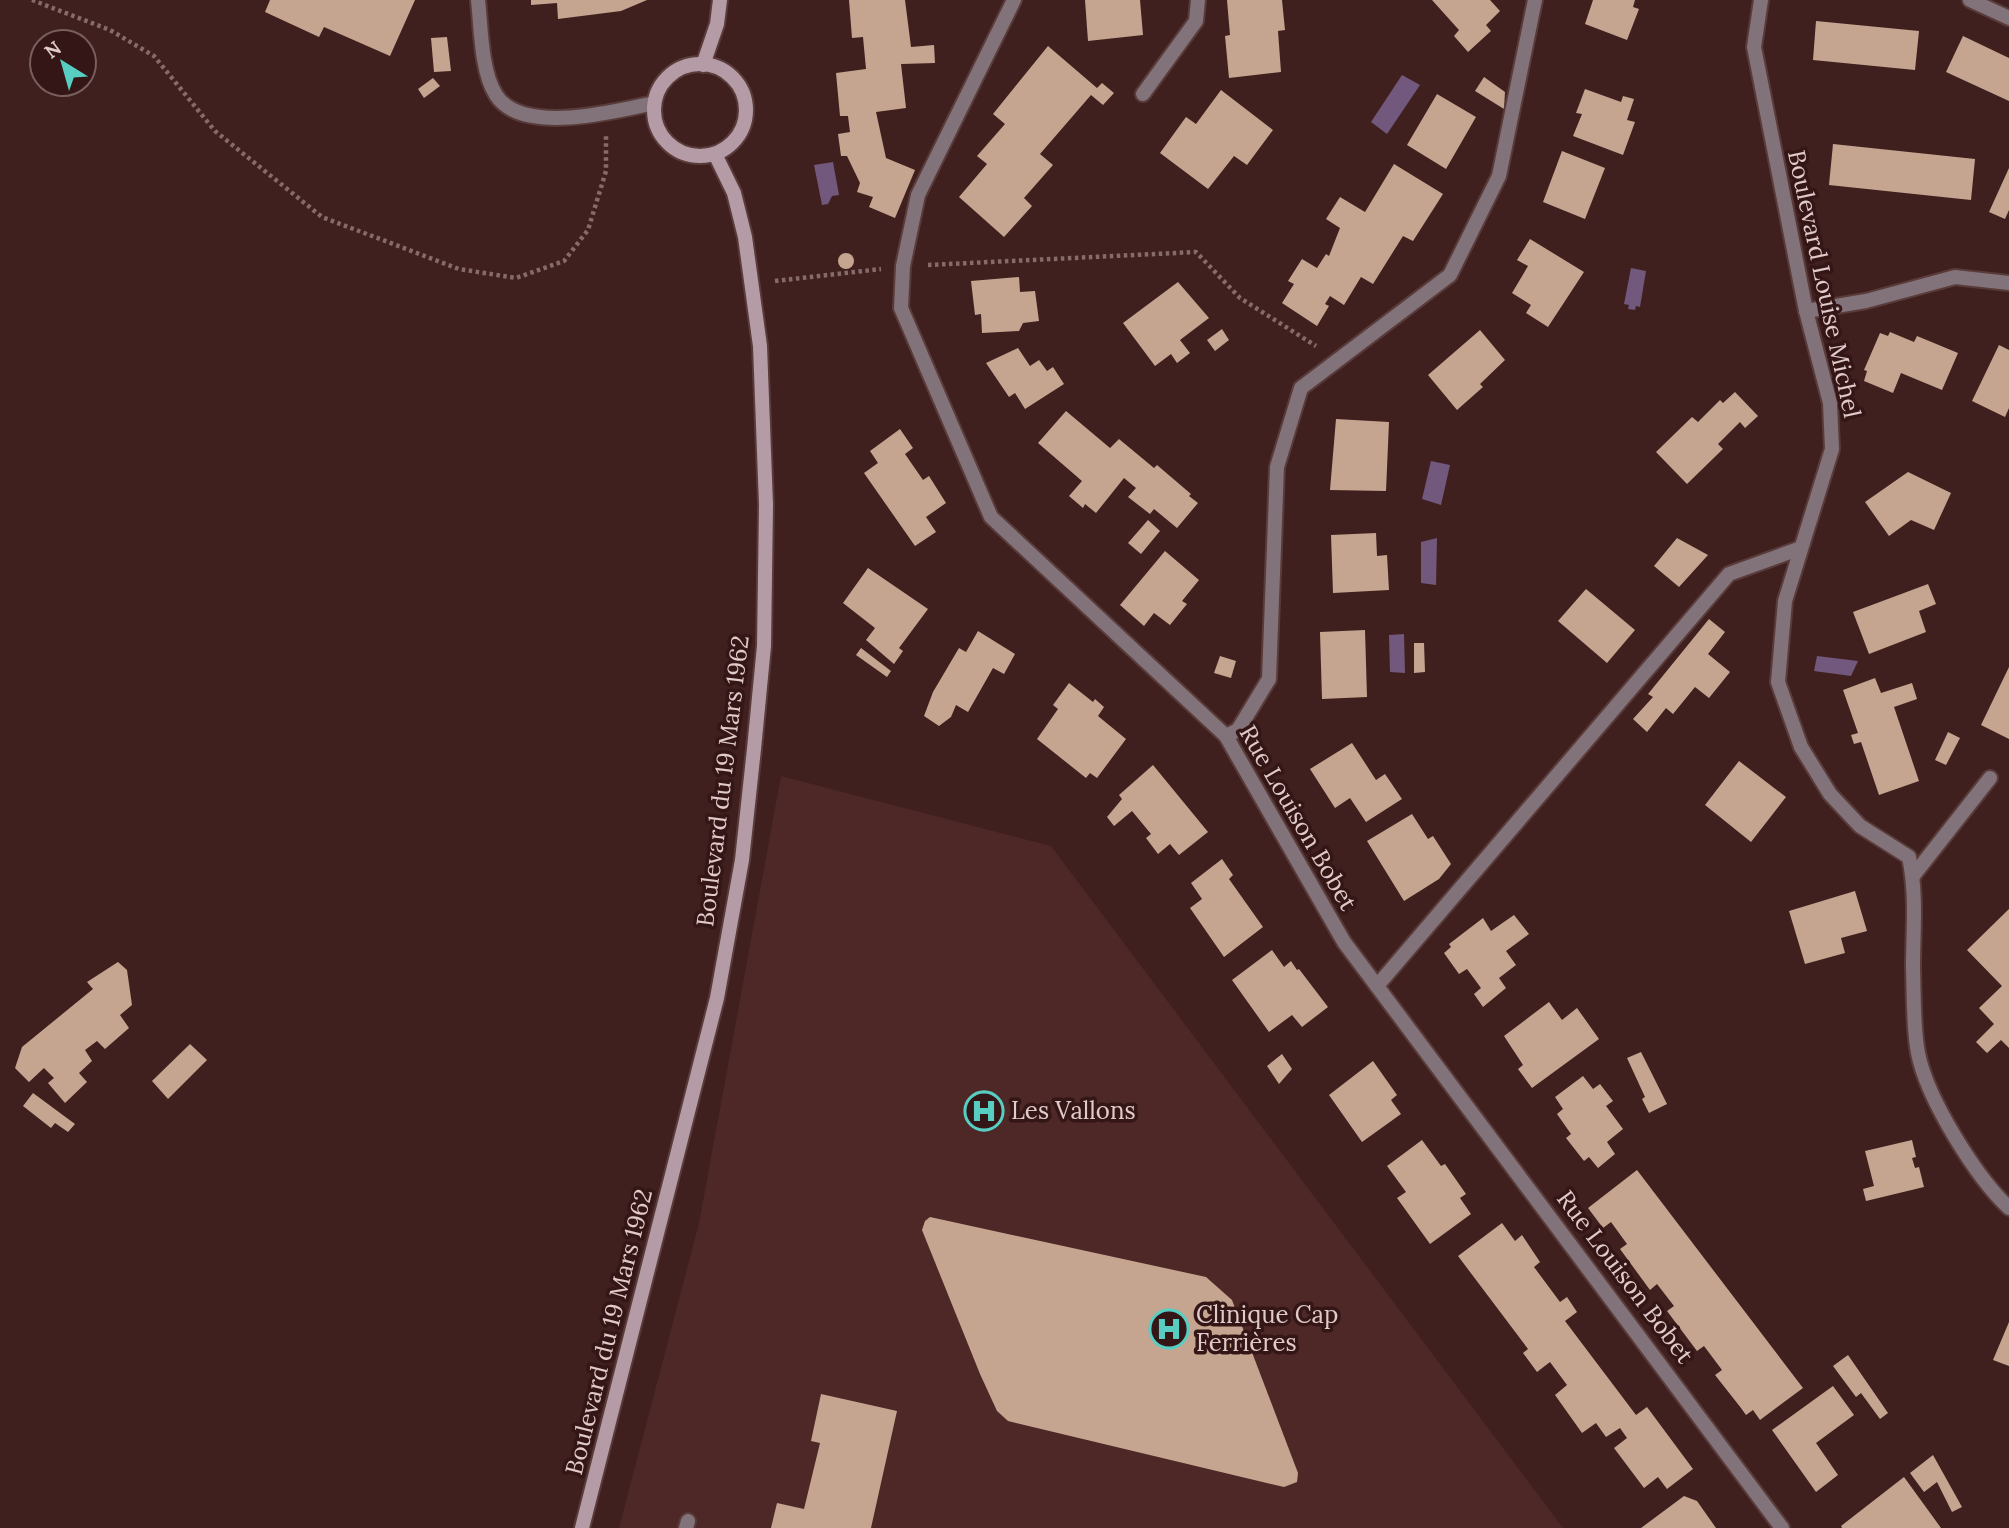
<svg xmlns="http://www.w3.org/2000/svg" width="2009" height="1528" viewBox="0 0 2009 1528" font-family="Lora,serif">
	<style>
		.built { fill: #4e2727 }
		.water { fill: #72587c }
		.building { fill: #c6a590 }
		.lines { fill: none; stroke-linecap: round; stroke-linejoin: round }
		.service-casing { stroke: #593b3a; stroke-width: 18 }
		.minor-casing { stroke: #593b3a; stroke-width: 18 }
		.secondary-casing { stroke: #593b3a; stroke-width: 18 }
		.path { stroke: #866b6a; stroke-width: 4.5; stroke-dasharray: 3.5 3.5; stroke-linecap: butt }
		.service { stroke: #827279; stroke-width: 14 }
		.minor { stroke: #827279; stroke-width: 14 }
		.secondary { stroke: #b49ba6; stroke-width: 14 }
		.labels { text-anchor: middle; stroke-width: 7; stroke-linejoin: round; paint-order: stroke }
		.street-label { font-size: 24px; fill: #e1cbca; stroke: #341616 }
		.poi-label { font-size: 24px; fill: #e1cbca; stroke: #341616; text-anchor: start }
	</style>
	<rect width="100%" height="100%" fill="#3f201f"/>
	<polygon class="built" points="781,776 1051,846 1563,1528 619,1528 699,1223"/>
	<g class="water">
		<polygon points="1402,75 1420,85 1387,134 1371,122"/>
		<polygon points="833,162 839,195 832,196 828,204 822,205 814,165"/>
		<polygon points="1631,268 1646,271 1640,307 1636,306 1635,310 1628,309 1629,305 1624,304"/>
		<polygon points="1431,461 1450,465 1441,505 1422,499"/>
		<polygon points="1437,538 1436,585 1421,583 1421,542"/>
		<polygon points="1404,634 1405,673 1390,672 1389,635"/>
		<polygon points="1817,656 1858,661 1851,676 1814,671"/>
	</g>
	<g class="building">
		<polygon points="270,0 415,0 390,56 324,27 319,37 265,12"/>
		<polygon points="531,0 647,0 621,11 558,19 557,3 531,5"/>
		<polygon points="849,0 905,0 911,47 934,45 935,63 901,64 906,108 876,112 886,158 915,170 895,218 869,207 873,197 857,192 860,183 847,156 841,156 838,134 850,132 848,116 840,116 836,73 866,69 863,37 852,38"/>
		<polygon points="1085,0 1140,0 1143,35 1088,41"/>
		<polygon points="1227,0 1282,0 1285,30 1278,31 1281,72 1229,78 1225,36 1230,35"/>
		<polygon points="1432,0 1490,0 1500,11 1486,25 1491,31 1468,52 1454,36 1459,30"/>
		<polygon points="1593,0 1635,0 1633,7 1639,9 1627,40 1585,24"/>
		<polygon points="1816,21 1919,31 1915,70 1813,60"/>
		<polygon points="1963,36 2009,58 2009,101 1946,72"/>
		<polygon points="447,37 451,71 434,72 431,38"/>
		<polygon points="1048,46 1097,88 1102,83 1114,93 1103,105 1091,95 1040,154 1053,165 1024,198 1032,206 1004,237 959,197 987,164 977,156 1005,124 993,114"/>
		<polygon points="1484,77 1505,92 1504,109 1475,91"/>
		<polygon points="433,78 440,86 424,98 418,89"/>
		<polygon points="1585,89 1621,102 1623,96 1634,99 1627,120 1635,122 1623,155 1573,136 1582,114 1576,113"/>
		<polygon points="1221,90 1273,130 1247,165 1234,156 1208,189 1160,153 1186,117 1196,124"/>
		<polygon points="1437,94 1476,117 1446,169 1407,145"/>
		<polygon points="1833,144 1975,159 1971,200 1829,185"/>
		<polygon points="1562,151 1605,168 1585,219 1543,202"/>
		<polygon points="1394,164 1443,194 1413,241 1403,236 1373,284 1361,277 1344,305 1330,296 1325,304 1329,306 1317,326 1282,303 1294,284 1288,281 1302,259 1317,268 1326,254 1329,256 1340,228 1326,219 1340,197 1365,212"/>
		<polygon points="2009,168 2009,210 2005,219 1989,212"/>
		<polygon points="1530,239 1584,272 1548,327 1526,313 1531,305 1512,293 1528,266 1517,260"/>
		<circle cx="846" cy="261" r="8"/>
		<polygon points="1019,277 1020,292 1035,291 1039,321 1023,323 1019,331 982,333 981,314 975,315 971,281"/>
		<polygon points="1178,282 1209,318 1180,340 1190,353 1177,363 1171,354 1155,366 1123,323"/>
		<polygon points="1222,329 1229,340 1215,351 1207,340"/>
		<polygon points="1480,330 1505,360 1480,384 1483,387 1457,410 1428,375"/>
		<polygon points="1890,332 1914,342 1917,336 1958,353 1942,390 1901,373 1893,393 1864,381 1867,371 1864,370 1880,333 1888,336"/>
		<polygon points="1999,345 2009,350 2009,408 2005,417 1972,401"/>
		<polygon points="1018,348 1030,366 1039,360 1047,371 1053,367 1064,384 1025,409 1015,393 1009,397 986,363"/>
		<polygon points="1735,392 1758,416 1745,428 1740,422 1718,444 1723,449 1687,484 1656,452 1692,417 1698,422 1720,400 1723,403"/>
		<polygon points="1066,411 1110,448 1119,439 1154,468 1157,465 1191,494 1189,496 1198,503 1177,528 1154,509 1150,514 1128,497 1136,488 1124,478 1096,513 1085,504 1083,508 1069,496 1082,481 1038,443"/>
		<polygon points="1336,419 1389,422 1386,491 1330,490"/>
		<polygon points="900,429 913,448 905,454 923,480 929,476 946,503 926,517 936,532 915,546 864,473 878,463 870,451"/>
		<polygon points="1908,472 1951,493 1934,530 1911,520 1889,536 1865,502"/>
		<polygon points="1148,520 1160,531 1141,554 1128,543"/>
		<polygon points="1376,533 1377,556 1387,555 1389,590 1333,593 1331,535"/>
		<polygon points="1677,538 1708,555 1679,587 1654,566"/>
		<polygon points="1165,551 1199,580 1182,601 1187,604 1170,625 1154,613 1144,626 1120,605"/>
		<polygon points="868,568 928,609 899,648 903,651 894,664 866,640 875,628 843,603"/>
		<polygon points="1928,584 1936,604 1919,611 1926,632 1869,654 1853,612"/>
		<polygon points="1586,589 1635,630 1607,663 1558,621"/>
		<polygon points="1709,619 1725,632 1708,654 1730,672 1709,698 1695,687 1673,714 1666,708 1647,732 1633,719 1653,697 1648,694"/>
		<polygon points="1365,630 1367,697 1322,699 1320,632"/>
		<polygon points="978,631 1015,654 1004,674 993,668 968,712 956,705 951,717 939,726 924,716 933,692 959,648 966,652"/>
		<polygon points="1414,643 1424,643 1425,672 1414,673"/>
		<polygon points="861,648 891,671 887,677 856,655"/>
		<polygon points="1220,656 1236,661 1231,678 1214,673"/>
		<polygon points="2009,667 2009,739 1981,725"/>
		<polygon points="1875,678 1881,693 1912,683 1917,699 1894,707 1919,781 1879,795 1861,742 1854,744 1851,735 1858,733 1843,690"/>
		<polygon points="1069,683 1093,702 1095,699 1104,707 1098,716 1126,739 1097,778 1090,773 1086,778 1037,739 1058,709 1053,705"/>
		<polygon points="1948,732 1960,738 1946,765 1935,760"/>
		<polygon points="1352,743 1376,780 1385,774 1402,799 1366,822 1350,798 1335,808 1310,769"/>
		<polygon points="1739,761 1786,797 1751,842 1705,805"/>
		<polygon points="1153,765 1208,832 1179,855 1170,844 1158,854 1146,838 1151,834 1132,811 1114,826 1107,817 1122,799 1119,795"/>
		<polygon points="1412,814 1428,839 1433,836 1451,864 1439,879 1404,901 1367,841"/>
		<polygon points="1222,859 1233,875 1229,879 1263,927 1224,957 1190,908 1202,899 1191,883"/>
		<polygon points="1855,891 1867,931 1841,938 1845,953 1805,964 1789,911"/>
		<polygon points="2009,909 2009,1048 2001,1040 1987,1053 1976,1042 1994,1024 1979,1008 2002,986 1967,950"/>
		<polygon points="1514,915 1529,934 1506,951 1516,965 1499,978 1506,988 1483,1007 1474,994 1481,988 1467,969 1459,974 1444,953 1451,947 1449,944 1483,918 1491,931"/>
		<polygon points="1272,950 1284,967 1291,961 1297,970 1299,969 1328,1007 1302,1027 1292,1015 1269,1032 1232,980"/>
		<polygon points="118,962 127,970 132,1005 120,1015 129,1028 105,1049 97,1041 85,1050 92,1061 79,1073 87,1082 65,1103 48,1083 54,1078 44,1068 29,1082 15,1068 22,1047 93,989 87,982"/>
		<polygon points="1549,1002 1562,1020 1577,1008 1599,1039 1532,1088 1518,1069 1523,1065 1504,1036"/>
		<polygon points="190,1044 207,1060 168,1099 152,1081"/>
		<polygon points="1641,1052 1667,1104 1649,1113 1642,1099 1645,1097 1627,1058"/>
		<polygon points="1282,1054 1292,1069 1279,1084 1267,1066"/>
		<polygon points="1373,1061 1397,1095 1391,1100 1401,1114 1362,1142 1329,1095"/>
		<polygon points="1583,1076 1593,1089 1600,1084 1613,1101 1606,1106 1623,1129 1607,1142 1615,1154 1598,1168 1589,1157 1584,1161 1566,1138 1571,1134 1557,1114 1563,1109 1555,1097"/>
		<polygon points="33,1093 75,1124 68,1132 55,1123 51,1128 23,1106"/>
		<polygon points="1422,1140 1441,1166 1445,1164 1466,1194 1460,1198 1471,1214 1430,1244 1397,1198 1406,1192 1387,1166"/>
		<polygon points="1912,1140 1916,1157 1912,1158 1915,1168 1919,1167 1924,1187 1866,1201 1863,1189 1874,1186 1865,1151"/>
		<polygon points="1637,1170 1803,1388 1760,1420 1753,1410 1746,1415 1741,1408 1715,1375 1722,1370 1704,1346 1697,1351 1667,1311 1674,1306 1657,1284 1650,1290 1620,1249 1627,1244 1611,1222 1603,1228 1588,1208"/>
		<polygon points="930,1217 1206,1277 1232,1300 1298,1473 1297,1482 1284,1487 1008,1421 997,1411 980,1374 922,1230 925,1221"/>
		<polygon points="1502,1223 1515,1241 1522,1235 1540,1262 1534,1267 1560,1302 1567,1297 1577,1312 1565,1321 1636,1415 1647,1407 1693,1469 1667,1489 1658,1477 1644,1488 1614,1448 1627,1438 1620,1428 1606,1437 1596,1423 1582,1433 1555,1395 1567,1385 1550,1362 1537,1372 1523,1353 1528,1349 1458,1256"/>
		<polygon points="2009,1322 2009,1366 1993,1360"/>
		<polygon points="1848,1355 1888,1413 1880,1419 1861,1393 1856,1397 1833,1366"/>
		<polygon points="1833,1386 1854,1415 1816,1443 1838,1475 1816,1492 1772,1430"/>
		<polygon points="821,1394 897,1411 871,1528 771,1528 777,1503 804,1509 820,1443 811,1441"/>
		<polygon points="1933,1455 1962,1507 1952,1512 1937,1482 1924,1492 1910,1473"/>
		<polygon points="1904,1477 1941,1528 1842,1528 1841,1526"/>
		<polygon points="1684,1496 1697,1501 1716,1528 1641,1528"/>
	</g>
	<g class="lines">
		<g class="service-casing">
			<polyline id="service" points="686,1528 688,1521"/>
		</g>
		<g class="minor-casing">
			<g id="minor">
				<path d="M478,0c3,27 3,72 18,95 26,41 120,16 158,8"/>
				<polyline points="1014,0 918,195 903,266 901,308 991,517 1226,736 1344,942 1782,1528"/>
				<path d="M1761,0l-7,47 52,264 24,92 2,46 -47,152 -7,81 23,65 29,47 30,32 49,31c8,38 4,73 4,111 1,27 0,59 5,85 9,46 58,124 91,155"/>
				<polyline points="1970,0 2009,18"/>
				<polyline points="1143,94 1196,21 1198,0"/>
				<polyline points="1806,311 1866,301 1955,277 2009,283"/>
				<polyline points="1226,736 1238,730 1269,679 1277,467 1301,388 1450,275 1499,176 1535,0"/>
				<polyline points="1913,876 1990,778"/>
				<polyline points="1377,986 1729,574 1801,548"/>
			</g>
		</g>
		<g class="secondary-casing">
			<g id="secondary">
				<circle cx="700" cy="110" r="46"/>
				<polyline points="703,65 717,24 720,0"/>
				<polyline points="582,1528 717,998 742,860 754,749 764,646 766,505 760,346 745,237 734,193 715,154"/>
			</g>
		</g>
		<g class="path">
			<polyline points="32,0 110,30 154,56 215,131 322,217 459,269 516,278 564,261 588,230 606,171 606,135"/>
			<polyline points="928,265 1196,252 1240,298 1316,346"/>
			<polyline points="775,281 881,269"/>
		</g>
		<use href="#service" class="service"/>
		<use href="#minor" class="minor"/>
		<use href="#secondary" class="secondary"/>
	</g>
	<defs>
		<g id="hospital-ring" transform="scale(2.0125)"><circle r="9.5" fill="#341616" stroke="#57cec1" stroke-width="1.5"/><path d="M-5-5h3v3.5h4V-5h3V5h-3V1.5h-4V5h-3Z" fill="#57cec1"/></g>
	</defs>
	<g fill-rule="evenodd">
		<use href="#hospital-ring" x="984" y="1111"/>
		<use href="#hospital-ring" x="1169" y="1329"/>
	</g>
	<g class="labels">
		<g class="street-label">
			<text transform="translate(1824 284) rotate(78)" y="8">Boulevard Louise Michel</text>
			<text transform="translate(723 781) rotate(-83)" y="8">Boulevard du 19 Mars 1962</text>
			<text transform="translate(1298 818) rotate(60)" y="8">Rue Louison Bobet</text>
			<text transform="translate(1625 1277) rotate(53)" y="8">Rue Louison Bobet</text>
			<text transform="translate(609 1332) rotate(-76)" y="8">Boulevard du 19 Mars 1962</text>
		</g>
		<g class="poi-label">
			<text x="1011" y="1119">Les Vallons</text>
			<text x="1196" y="1323">Clinique Cap<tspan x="1196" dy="28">Ferrières</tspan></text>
		</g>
	</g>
	<g transform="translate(63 63) rotate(323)"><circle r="33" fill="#341616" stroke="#795e5e" stroke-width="2"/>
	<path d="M0-5L12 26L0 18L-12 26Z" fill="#57cec1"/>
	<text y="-10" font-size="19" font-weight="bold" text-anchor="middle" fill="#e1cbca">N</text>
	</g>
</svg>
